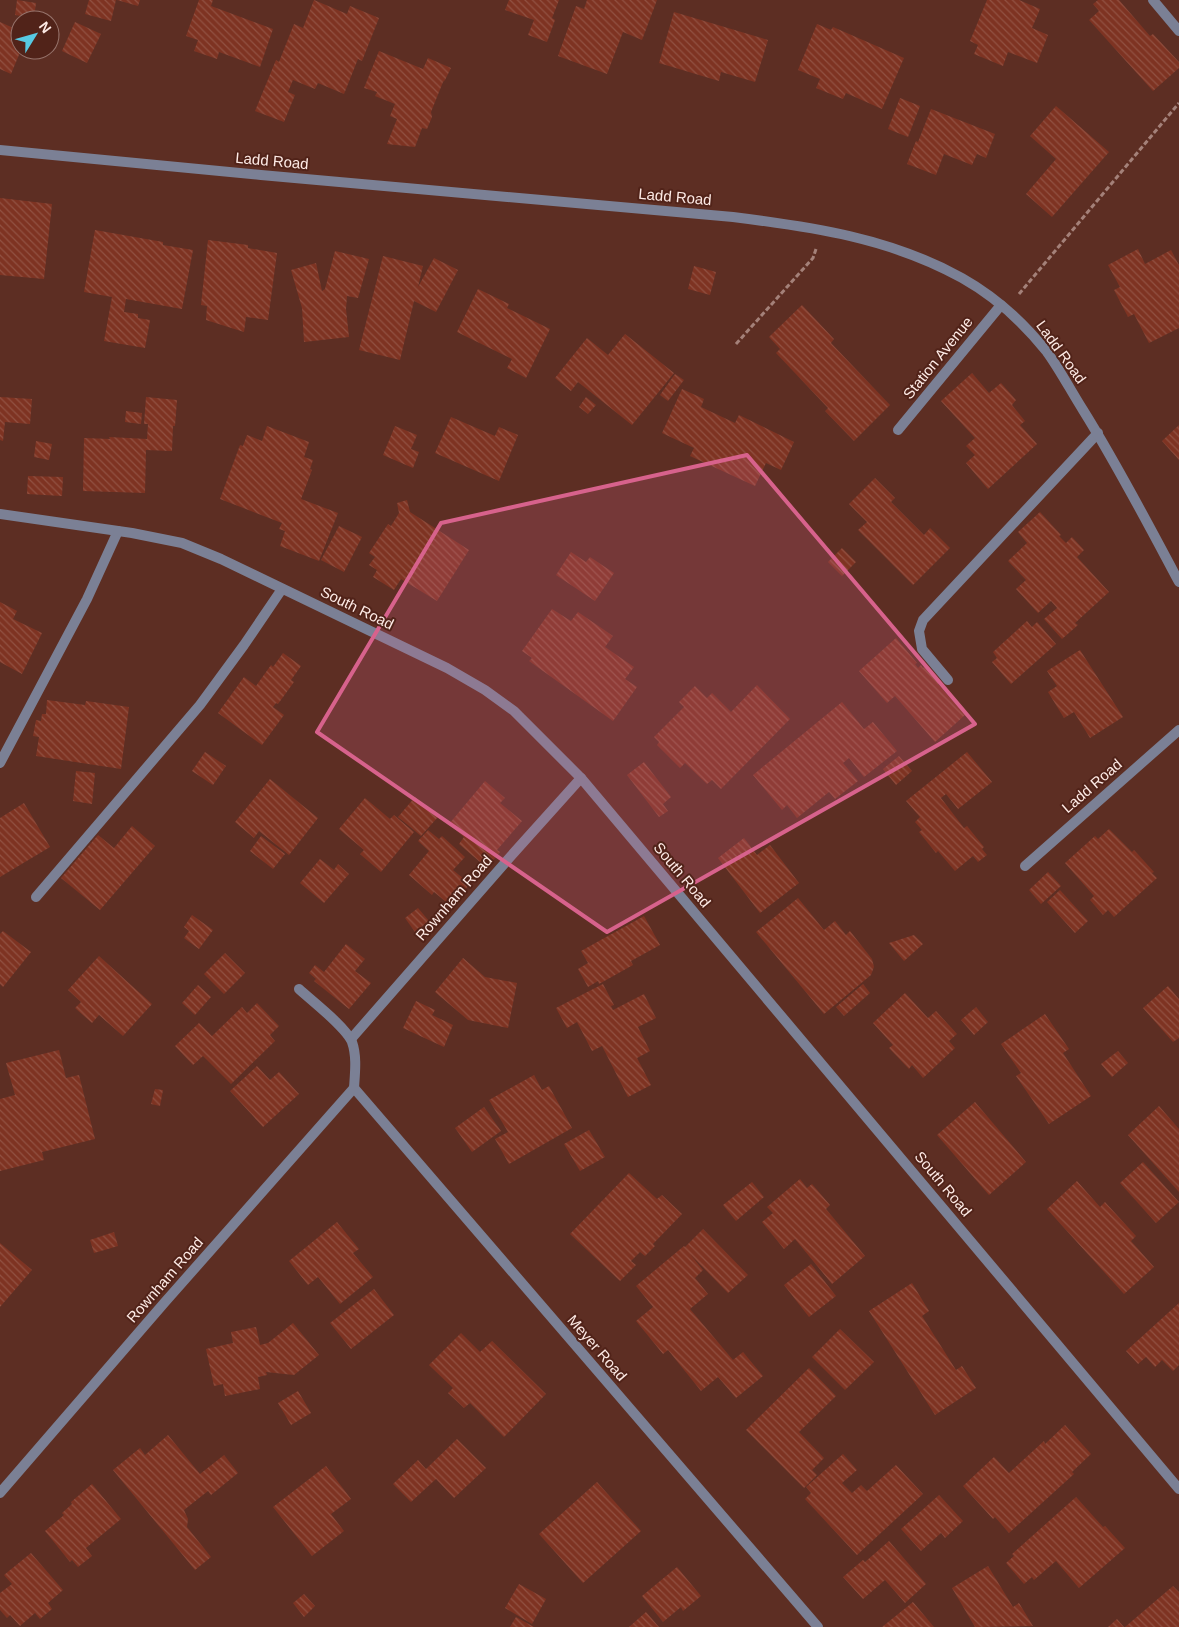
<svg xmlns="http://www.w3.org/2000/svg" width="1179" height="1627" viewBox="0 0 1179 1627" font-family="Arial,sans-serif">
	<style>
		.building { fill: url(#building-back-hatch) }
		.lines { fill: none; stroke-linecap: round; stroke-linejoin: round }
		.path { stroke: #a48179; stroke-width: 3; stroke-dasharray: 5 2.5; stroke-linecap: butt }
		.service { stroke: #7b8095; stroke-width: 10 }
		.minor { stroke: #7b8095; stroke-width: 10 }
		.marked { fill: #d7628c; fill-opacity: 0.2; stroke: #d7628c; stroke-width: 4; stroke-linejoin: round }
		.labels { text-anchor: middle; stroke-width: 4; stroke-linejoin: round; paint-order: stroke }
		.street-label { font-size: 15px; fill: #feebe6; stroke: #512319 }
	</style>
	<defs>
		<pattern id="building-back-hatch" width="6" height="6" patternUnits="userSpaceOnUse" patternTransform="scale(1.25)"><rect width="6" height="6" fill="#7e3322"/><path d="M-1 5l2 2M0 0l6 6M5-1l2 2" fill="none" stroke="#915142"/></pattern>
	</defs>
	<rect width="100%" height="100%" fill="#5d2e23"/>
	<g class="building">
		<polygon points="17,0 36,3 34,18 15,15"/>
		<polygon points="89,0 116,0 111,21 85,14"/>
		<polygon points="117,0 140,0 138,6"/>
		<polygon points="199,0 213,0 211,6 273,29 260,67 219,52 217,59 194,51 198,40 186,36"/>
		<polygon points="314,0 347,14 350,6 379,18 362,61 358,59 344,94 318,83 315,89 293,80 288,92 295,95 284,122 255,111 276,60 279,62 294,24 303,28"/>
		<polygon points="509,0 559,0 552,18 555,20 547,42 528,35 534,20 505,10"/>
		<polygon points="587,0 657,0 642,40 623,32 607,74 558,56 576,6 584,9"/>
		<polygon points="987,0 1019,0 1040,9 1032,28 1048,35 1037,63 1008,52 1003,66 974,54 978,45 970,41"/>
		<polygon points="1098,0 1119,0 1150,36 1153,34 1179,62 1179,68 1153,91 1089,20 1099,11 1093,4"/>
		<polygon points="674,12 768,40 755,82 721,72 719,81 659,63"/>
		<polygon points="0,22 20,31 21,50 11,74 0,69"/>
		<polygon points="75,22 101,34 87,63 62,51"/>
		<polygon points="817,24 831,30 833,27 904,58 882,109 846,93 843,99 816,88 820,79 798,70"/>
		<polygon points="379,51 423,69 428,58 451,68 445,80 443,82 431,112 432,117 427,129 422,128 415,147 387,144 397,119 390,116 395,104 375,96 377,92 364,88"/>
		<polygon points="900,98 920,106 908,137 888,129"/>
		<polygon points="1056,106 1109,152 1052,217 1026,194 1056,159 1030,136"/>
		<polygon points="931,109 995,134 986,158 977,154 972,165 944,154 936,175 907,164 916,141 918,142"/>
		<polygon points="0,198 52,204 44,279 0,275"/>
		<polygon points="95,230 163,242 163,245 193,250 182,309 126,299 124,312 138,314 138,318 150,320 145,348 104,341 112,297 84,292"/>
		<polygon points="208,240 248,245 248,248 277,253 268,320 246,317 244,332 206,320 207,306 201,305"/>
		<polygon points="1138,249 1145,264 1171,250 1179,265 1179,328 1149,343 1134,314 1128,317 1114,290 1120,287 1108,265"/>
		<polygon points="335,251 369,259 358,298 347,296 346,309 349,337 304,342 302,308 291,270 316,263 322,291 325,289"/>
		<polygon points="383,256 423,266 418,287 434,258 458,270 436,312 414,301 400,360 359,350"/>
		<polygon points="694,266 716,272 710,295 688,289"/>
		<polygon points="478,289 509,304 507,308 550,329 526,378 507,368 512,359 457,332"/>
		<polygon points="802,305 834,339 831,343 890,405 854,441 825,411 828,408 776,353 780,349 769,337"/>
		<polygon points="625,334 674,373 632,425 578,382 571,391 555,378 587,338 608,355"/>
		<polygon points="972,373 989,393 1001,383 1016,400 1012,405 1025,421 1020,425 1037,444 988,489 966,463 975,455 966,446 975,438 941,401"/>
		<polygon points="675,374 684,380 668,401 660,395"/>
		<polygon points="682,389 704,399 701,407 735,423 739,415 794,442 781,470 766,463 755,486 690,456 694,448 662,433"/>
		<polygon points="0,397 32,399 30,424 5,422 3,441 0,440"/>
		<polygon points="146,397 177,400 175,426 173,426 172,451 146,450 145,493 83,491 84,438 110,439 109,437 147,439 148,424 144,424"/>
		<polygon points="586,397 596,405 588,414 579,407"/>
		<polygon points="126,411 142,413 141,424 125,422"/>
		<polygon points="451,417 495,436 499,427 518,435 499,481 435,453"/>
		<polygon points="1179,425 1179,460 1162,441"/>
		<polygon points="267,426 309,442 304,457 313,460 310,469 312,470 301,499 338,513 319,561 280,546 285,531 279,529 282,523 220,499 240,445 243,446 247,435 262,441"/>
		<polygon points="395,426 417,435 411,449 419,452 413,468 383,455"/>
		<polygon points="36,441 52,444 49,460 34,457"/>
		<polygon points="28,476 63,477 62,496 27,494"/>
		<polygon points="875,478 895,498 891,502 924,535 930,528 950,548 913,585 858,530 867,522 849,504"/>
		<polygon points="407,500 410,512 469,550 437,601 401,579 394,590 373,577 377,570 369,565 375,557 369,553 388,524 391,526 399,513 397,503"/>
		<polygon points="1040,512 1061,535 1059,536 1066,543 1072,537 1084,550 1077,557 1109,592 1075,623 1078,625 1062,639 1044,619 1057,608 1051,601 1038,613 1016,589 1026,580 1008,561 1027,543 1018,532"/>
		<polygon points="339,526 362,537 344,572 321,560"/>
		<polygon points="842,548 856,562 842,576 828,562"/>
		<polygon points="571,552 586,562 590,557 614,573 595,601 556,575"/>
		<polygon points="0,602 17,611 13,619 42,633 22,674 0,662"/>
		<polygon points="552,609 571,621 578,612 613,636 605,647 634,667 625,679 637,687 613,721 529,661 532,658 522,651"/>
		<polygon points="1027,621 1032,627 1037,622 1056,644 1011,684 992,662 997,658 993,652"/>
		<polygon points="896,638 917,663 915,664 918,668 921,665 923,668 925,666 939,682 938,684 965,715 935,742 895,696 887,703 859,671"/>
		<polygon points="1080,650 1123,717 1090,738 1074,712 1064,718 1048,692 1057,686 1047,671"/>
		<polygon points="283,653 301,666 291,680 294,682 278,704 276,703 273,707 284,715 262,745 218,713 244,677 256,686 271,665 273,667"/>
		<polygon points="757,685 790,719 721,789 712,780 707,784 685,763 680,768 657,745 659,742 654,737 684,707 679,702 695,686 707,698 712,693 731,712"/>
		<polygon points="47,700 85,705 86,701 129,707 121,769 36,756 39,737 33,736 36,720 41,721 42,714 46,714"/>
		<polygon points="842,702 864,729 873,722 897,751 864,777 849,758 843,763 858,781 835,799 829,792 797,818 787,805 782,810 753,775"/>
		<polygon points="205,752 226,766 213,785 192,771"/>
		<polygon points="967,752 992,782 958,809 946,794 941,798 964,828 967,826 984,847 982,849 987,855 978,862 973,856 955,871 938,851 936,853 919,832 922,830 915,822 920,817 906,801"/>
		<polygon points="899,756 912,771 896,785 883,769"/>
		<polygon points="644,762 671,797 663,804 668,811 659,817 627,775"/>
		<polygon points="76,771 95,773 92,804 73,801"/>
		<polygon points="270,779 318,818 289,855 259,831 254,838 235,822"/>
		<polygon points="485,781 505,798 500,803 522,821 497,850 500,852 487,868 459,844 464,837 449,824"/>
		<polygon points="415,797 438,817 421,836 398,817"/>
		<polygon points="365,798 390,819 394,815 414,832 381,872 360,854 364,850 339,829"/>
		<polygon points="24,803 50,847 0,877 0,818"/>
		<polygon points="132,826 155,846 100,910 61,878 98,835 114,848"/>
		<polygon points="1109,829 1132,852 1134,850 1154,872 1152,873 1157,878 1114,917 1108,910 1103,915 1090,900 1094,896 1065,863 1095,836 1098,839"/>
		<polygon points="428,830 439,839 442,836 465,857 453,870 470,884 451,906 434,892 432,895 409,875 429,851 418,841"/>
		<polygon points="261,836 285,854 273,869 250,851"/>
		<polygon points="744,838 757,855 770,845 799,883 760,913 718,858"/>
		<polygon points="320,859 334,870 338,864 349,874 324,903 300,883"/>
		<polygon points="1048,872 1061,886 1041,904 1029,890"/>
		<polygon points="1060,890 1088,921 1075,933 1047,902"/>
		<polygon points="798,898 824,930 835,921 846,935 850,931 872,959 874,967 871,975 824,1014 756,932"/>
		<polygon points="418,908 429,921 415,932 405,918"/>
		<polygon points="192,915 213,930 199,949 184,938 189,931 184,927"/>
		<polygon points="644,916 660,945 631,961 633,965 599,984 598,981 588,987 578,969 588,963 581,951"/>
		<polygon points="3,931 31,952 3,987 0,984 0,934"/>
		<polygon points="914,935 923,944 904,961 889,943"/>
		<polygon points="346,944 365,959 355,971 371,983 349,1009 314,981 316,979 309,973 315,965 324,972"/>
		<polygon points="225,953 245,973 224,994 204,974"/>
		<polygon points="99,956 152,1004 123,1036 99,1015 92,1023 75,1008 81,1002 68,990"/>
		<polygon points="463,958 485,977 517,983 508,1028 468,1020 435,992"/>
		<polygon points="603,984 614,1005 611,1006 613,1010 644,994 656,1018 638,1027 650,1051 637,1058 651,1085 628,1097 602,1046 592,1051 577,1022 567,1028 556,1008"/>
		<polygon points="863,984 870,993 844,1016 836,1007"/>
		<polygon points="198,985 211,997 195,1015 182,1003"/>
		<polygon points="1168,986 1179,999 1179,1038 1173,1042 1143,1008"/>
		<polygon points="905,993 928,1018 936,1011 957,1034 949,1041 955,1048 923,1078 912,1065 909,1069 889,1048 893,1045 873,1023"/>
		<polygon points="416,1001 435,1010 432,1015 453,1025 444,1047 403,1028"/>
		<polygon points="257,1003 279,1026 270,1035 275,1041 231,1084 203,1056 193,1065 175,1046 199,1023 212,1036 242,1007 247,1013"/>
		<polygon points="976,1007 988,1022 974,1035 961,1020"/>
		<polygon points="1045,1014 1069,1049 1063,1053 1091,1096 1049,1124 1016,1076 1021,1073 1001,1044"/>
		<polygon points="59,1050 66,1078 79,1075 95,1139 42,1152 44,1160 0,1171 0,1099 15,1095 6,1063"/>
		<polygon points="1118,1051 1128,1063 1112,1077 1101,1064"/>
		<polygon points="257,1066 270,1080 279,1072 299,1094 263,1127 230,1091"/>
		<polygon points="534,1075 542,1090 549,1086 572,1128 509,1164 495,1139 508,1132 489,1100"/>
		<polygon points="155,1089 163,1090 160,1106 151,1104"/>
		<polygon points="975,1102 1026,1162 989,1195 937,1135"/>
		<polygon points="1159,1106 1179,1129 1179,1192 1128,1135"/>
		<polygon points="484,1107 501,1131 472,1152 455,1128"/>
		<polygon points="589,1130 605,1157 580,1171 564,1144"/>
		<polygon points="1143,1162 1179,1202 1156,1223 1120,1183"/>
		<polygon points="629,1173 657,1199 662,1195 682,1214 653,1244 655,1246 645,1256 640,1252 631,1261 636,1265 620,1281 570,1234"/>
		<polygon points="800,1179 807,1188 812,1184 830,1205 826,1209 865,1256 832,1284 795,1239 784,1249 762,1222 773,1213 767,1207"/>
		<polygon points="1077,1181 1100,1207 1105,1202 1136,1236 1131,1241 1154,1267 1124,1294 1047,1209"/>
		<polygon points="752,1182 764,1197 736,1221 723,1205"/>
		<polygon points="337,1222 359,1249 353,1253 373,1277 340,1304 318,1277 308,1285 289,1261"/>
		<polygon points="703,1229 748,1275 728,1293 690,1254 703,1270 695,1278 708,1294 690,1309 733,1360 743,1352 763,1376 736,1398 718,1377 701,1391 668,1350 663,1354 636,1321 653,1307 636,1286 684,1246 685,1247"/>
		<polygon points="114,1232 118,1246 94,1253 90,1240"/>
		<polygon points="0,1243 32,1270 0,1307"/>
		<polygon points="811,1264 836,1296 809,1317 784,1285"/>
		<polygon points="912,1283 929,1311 922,1316 956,1370 962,1366 976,1388 935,1415 869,1311"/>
		<polygon points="374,1289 394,1315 351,1349 330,1323"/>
		<polygon points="1179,1303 1179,1365 1173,1371 1162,1360 1155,1367 1146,1357 1138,1364 1126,1351"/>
		<polygon points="293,1323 319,1355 294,1375 266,1372 267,1375 258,1377 260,1389 225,1396 223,1384 214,1386 206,1349 233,1343 231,1332 256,1327 260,1345 268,1343"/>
		<polygon points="840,1329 874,1362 845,1390 812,1357"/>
		<polygon points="461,1333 480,1352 492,1341 546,1394 504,1437 470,1403 464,1408 448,1393 453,1388 429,1365"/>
		<polygon points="809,1368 836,1396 799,1432 824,1458 812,1470 817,1475 804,1488 746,1430"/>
		<polygon points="298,1391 311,1413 291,1425 278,1403"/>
		<polygon points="1065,1425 1091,1454 1072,1472 1074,1474 1009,1533 995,1517 993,1519 963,1486 994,1457 1009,1473 1044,1441 1045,1444"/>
		<polygon points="168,1435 200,1474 224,1455 238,1473 211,1495 208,1491 184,1510 188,1519 187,1527 211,1557 195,1570 113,1470 140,1448 145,1455"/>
		<polygon points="457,1439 486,1468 454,1498 436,1479 411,1502 393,1484 418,1460 426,1469"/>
		<polygon points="843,1454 857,1470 842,1483 852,1493 861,1485 867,1491 896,1465 923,1494 857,1555 805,1499 811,1493 806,1487"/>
		<polygon points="326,1466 351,1499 331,1514 344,1531 312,1556 273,1507"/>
		<polygon points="597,1482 641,1531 583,1583 539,1534"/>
		<polygon points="92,1484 121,1519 86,1548 92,1556 78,1567 72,1560 70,1562 45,1531 64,1515 62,1513 72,1504 71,1502"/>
		<polygon points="939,1495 963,1521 945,1538 941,1533 921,1551 901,1529"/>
		<polygon points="1076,1497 1103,1527 1105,1526 1125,1548 1079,1588 1056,1561 1034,1580 1032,1577 1024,1584 1006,1563 1014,1556 1012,1554"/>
		<polygon points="889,1541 926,1584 905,1603 885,1580 863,1599 843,1577 863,1560 865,1562"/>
		<polygon points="31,1553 63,1590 48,1603 52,1609 40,1619 35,1613 20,1626 10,1615 7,1618 0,1610 0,1593 12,1584 4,1575"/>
		<polygon points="988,1566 1013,1607 1019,1603 1033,1626 975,1627 952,1588"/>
		<polygon points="677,1567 701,1596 683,1611 681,1607 663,1622 642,1596"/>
		<polygon points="519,1584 546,1599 532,1624 505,1608"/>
		<polygon points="1173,1586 1179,1592 1179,1627 1125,1627"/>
		<polygon points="304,1594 315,1606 304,1617 293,1603"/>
		<polygon points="913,1602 934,1627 882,1627"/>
		<polygon points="646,1612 659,1627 629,1627"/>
		<polygon points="516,1617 534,1627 510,1627"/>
		<polygon points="1117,1619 1124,1627 1108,1627"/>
	</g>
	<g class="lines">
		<g class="path">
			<polyline points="1019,294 1179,103"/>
			<polyline points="736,344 813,258 816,249"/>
		</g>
		<g class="service">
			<polyline points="948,680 922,649 919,631 923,620 1098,433"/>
			<polyline points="0,763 87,599 118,531"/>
			<polyline points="36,897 200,705 244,645 282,589"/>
			<path d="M299,989c13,12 47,38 53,53 5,14 3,31 2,46"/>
			<polyline points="351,1039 511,856 581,778"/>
		</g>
		<g class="minor">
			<polyline points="1153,0 1179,31"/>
			<path d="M0,150l261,25 472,42c80,10 157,21 229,61 32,18 62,45 85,74 13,18 24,39 36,58 35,56 65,114 96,172"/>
			<polyline points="898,430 1001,305"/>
			<polyline points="0,514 132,533 182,543 221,559 447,668 485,690 514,711 581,778 1179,1489"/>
			<polyline points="1025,866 1179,730"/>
			<polyline points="0,1493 165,1302 354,1088 818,1627"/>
		</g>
	</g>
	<path class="marked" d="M747,455l228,269 -368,208 -290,-200 124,-209z"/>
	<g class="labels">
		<g class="street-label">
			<text transform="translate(272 161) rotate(5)" y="5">Ladd Road</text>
			<text transform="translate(675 197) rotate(5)" y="5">Ladd Road</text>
			<text transform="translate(1061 352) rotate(54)" y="5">Ladd Road</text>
			<text transform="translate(938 358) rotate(-51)" y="5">Station Avenue</text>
			<text transform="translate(357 608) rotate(26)" y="5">South Road</text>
			<text transform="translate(1092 786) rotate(-41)" y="5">Ladd Road</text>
			<text transform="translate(682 875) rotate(50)" y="5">South Road</text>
			<text transform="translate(454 898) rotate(-49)" y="5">Rownham Road</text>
			<text transform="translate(943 1184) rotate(50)" y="5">South Road</text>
			<text transform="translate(165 1280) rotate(-49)" y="5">Rownham Road</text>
			<text transform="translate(597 1348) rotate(49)" y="5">Meyer Road</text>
		</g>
	</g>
	<g transform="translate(35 35) rotate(53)"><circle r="24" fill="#512319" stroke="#96736b"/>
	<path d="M0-4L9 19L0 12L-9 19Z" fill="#57c9e2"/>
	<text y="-8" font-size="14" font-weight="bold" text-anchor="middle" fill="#feebe6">N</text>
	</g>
</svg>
